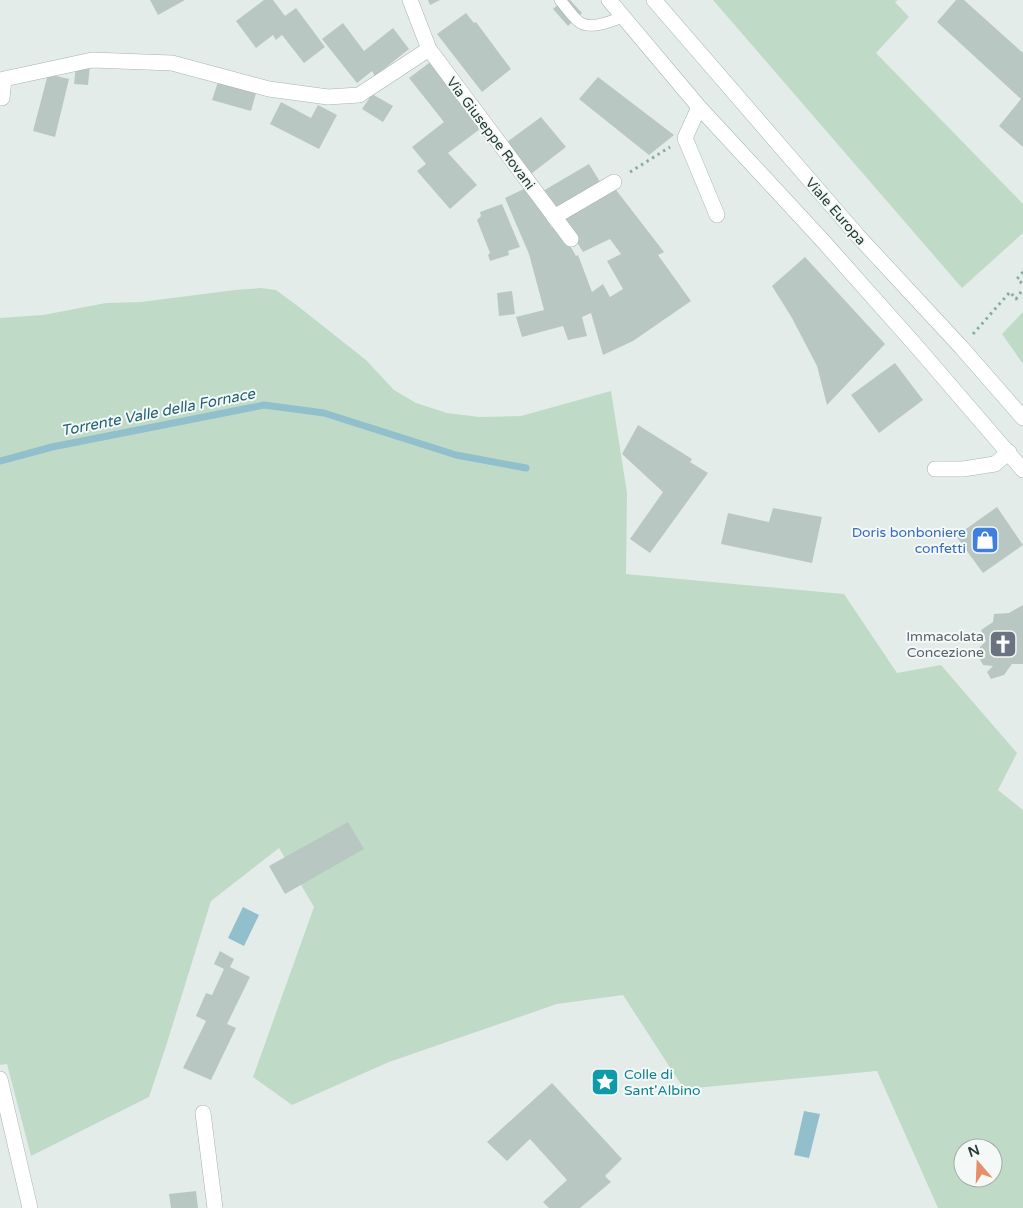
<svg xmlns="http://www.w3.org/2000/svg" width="1023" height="1208" viewBox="0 0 1023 1208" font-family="'Varela Round',sans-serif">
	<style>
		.green { fill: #bfdbc8; fill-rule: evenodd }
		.water { fill: #91bfcc }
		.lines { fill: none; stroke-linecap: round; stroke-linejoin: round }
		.stream { stroke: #91bfcc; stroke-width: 7 }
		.building { fill: #b9c7c2 }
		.lane-casing { stroke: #a7b4b0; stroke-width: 12 }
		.street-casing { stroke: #a7b4b0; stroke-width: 16 }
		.secondary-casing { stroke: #a3b7b1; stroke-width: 16 }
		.path { stroke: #87ada3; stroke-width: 3; stroke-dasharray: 2.5 4; stroke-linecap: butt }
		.lane { stroke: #fff; stroke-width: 11 }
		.street { stroke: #fff; stroke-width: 15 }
		.secondary { stroke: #fff; stroke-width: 15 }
		.labels { text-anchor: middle; stroke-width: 4; stroke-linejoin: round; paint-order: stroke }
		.street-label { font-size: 14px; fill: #253c37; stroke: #f4f9f7 }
		.shop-label { font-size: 14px; fill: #366cbe; stroke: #f4f9f7; text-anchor: end }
		.worship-label { font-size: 14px; fill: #5b616d; stroke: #f4f9f7; text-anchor: end }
		.culture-label { font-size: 14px; fill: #0d838f; stroke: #f4f9f7; text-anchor: start }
		.water-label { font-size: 15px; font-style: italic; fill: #246173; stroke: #f4f9f7 }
	</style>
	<rect width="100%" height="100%" fill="#e4ece9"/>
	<g class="green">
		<polygon points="713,0 898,0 895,2 909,17 876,53 1023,204 1023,233 962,288"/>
		<path d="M261,288l15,2 23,17 67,53 28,30 22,13 31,10 33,4 41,-1 90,-25 16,102 -1,81 218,20 53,79 44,-8 76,88 -19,37 25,20v398h-85l-61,-137 -193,18 -61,-94 -66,9 -168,58 -97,43 -39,-28 61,-170 -35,-59 -68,53 -44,142 -18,54 -118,59 -24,-92 -7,1v-747l43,-3 63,-12 35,-1 94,-12zM963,1148h30v30h-30z"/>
		<polygon points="1023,312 1023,364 1002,334"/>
	</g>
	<g class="water">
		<polygon points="243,907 259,915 244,946 228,938"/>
		<polygon points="804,1111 820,1114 809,1158 794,1155"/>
	</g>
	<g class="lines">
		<polyline class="stream" points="0,461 52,447 264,405 324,413 456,455 526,468"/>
	</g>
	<g class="building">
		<polygon points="150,0 185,0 158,15"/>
		<polygon points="264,0 273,0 285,16 296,8 325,47 304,63 282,35 276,40 273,35 256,48 236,21"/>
		<polygon points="428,0 440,0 430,5"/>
		<polygon points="563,0 570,0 582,13 568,26 553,9"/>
		<polygon points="956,0 964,0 1023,53 1023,147 999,126 1021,99 937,22"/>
		<polygon points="466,13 474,23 476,22 511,69 482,92 437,34"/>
		<polygon points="343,23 364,51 393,28 409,49 375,76 372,71 357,83 322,39"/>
		<polygon points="433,60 484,126 448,153 477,185 450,209 417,171 426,164 412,147 444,122 409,78"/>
		<polygon points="76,65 90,66 88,85 74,84"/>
		<polygon points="48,74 69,79 55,137 33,131"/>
		<polygon points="598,77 674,135 649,155 579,99"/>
		<polygon points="218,82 256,93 251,111 212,100"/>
		<polygon points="372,94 393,106 383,122 362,109"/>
		<polygon points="281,102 311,118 318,105 337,115 319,149 270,124"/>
		<polygon points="541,117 566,147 527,177 503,145"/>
		<polygon points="589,164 602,185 556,212 543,191"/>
		<polygon points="613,186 664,252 658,255 691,301 633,341 603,355 591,313 582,317 587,336 568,340 563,326 522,337 516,317 544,310 529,254 505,198 528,187 552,228 558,224 576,256 578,255 592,292 603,284 610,297 623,289 607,261 621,254 610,239 583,252 562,218"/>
		<polygon points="502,204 520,247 508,251 509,255 490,261 488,255 490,253 477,220 481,216 480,212"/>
		<polygon points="805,257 885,344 827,405 817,366 792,318 772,286"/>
		<polygon points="512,291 515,314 499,316 497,293"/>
		<polygon points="895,363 923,400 879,433 851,395"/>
		<polygon points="638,425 692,459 690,462 708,473 650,553 630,539 663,492 622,454"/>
		<polygon points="997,507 1023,545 983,573 956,536"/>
		<polygon points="773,508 822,517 812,563 721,544 728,513 769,522"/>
		<polygon points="1023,605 1023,664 1012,664 1004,675 991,679 987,672 993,666 983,665 978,656 980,647 986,641 981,630 993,622 994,614 1009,613"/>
		<polygon points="348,822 364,849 285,894 269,866"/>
		<polygon points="220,951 234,959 230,967 250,977 227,1024 236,1028 211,1080 183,1068 206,1021 196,1016 206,993 212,995 224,969 214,964"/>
		<polygon points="552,1083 622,1159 605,1176 611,1182 580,1208 549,1208 543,1202 567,1180 530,1139 507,1161 487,1142"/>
		<polygon points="196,1191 198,1208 171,1208 169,1194"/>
	</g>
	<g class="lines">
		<g class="lane-casing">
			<path id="lane" d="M560,0c6,7 11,15 18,21 11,10 33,0 45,-4"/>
		</g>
		<g class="street-casing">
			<g id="street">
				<polyline points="410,0 429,49 571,239"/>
				<polyline points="2,98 4,79 92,60 172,63 269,89 328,97 359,95 429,49"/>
				<polyline points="699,107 685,138 717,215"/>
				<polyline points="554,217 614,182"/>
				<polyline points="935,469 963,469 995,464 1009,452"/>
				<polyline points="0,1079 30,1208"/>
				<polyline points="203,1113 215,1208"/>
			</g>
		</g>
		<g class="secondary-casing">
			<g id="secondary">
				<polyline points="609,0 699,107 823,241 918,348 1023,470"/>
				<polyline points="654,0 858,236 961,347 1023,418"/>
			</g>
		</g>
		<g class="path">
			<polyline points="630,172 670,147"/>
			<polyline points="1023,272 1017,279 1023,284"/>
			<polyline points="973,334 1010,292 1016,299 1023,289"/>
		</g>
		<use href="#lane" class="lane"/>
		<use href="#street" class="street"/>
		<use href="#secondary" class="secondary"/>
	</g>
	<defs>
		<g id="shop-square" transform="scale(1.4375)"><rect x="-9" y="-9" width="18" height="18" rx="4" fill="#3f7fe0" stroke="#f4f9f7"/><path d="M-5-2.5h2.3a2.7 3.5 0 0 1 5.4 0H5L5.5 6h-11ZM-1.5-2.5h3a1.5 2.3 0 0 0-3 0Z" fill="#fff"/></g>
		<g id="church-square" transform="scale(1.4375)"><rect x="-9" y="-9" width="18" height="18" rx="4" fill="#6b7280" stroke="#f4f9f7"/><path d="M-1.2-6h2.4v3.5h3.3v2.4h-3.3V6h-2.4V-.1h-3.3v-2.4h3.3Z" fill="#fff"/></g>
		<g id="sight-square" transform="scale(1.4375)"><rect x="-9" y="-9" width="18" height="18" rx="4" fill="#0f9aa8" stroke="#f4f9f7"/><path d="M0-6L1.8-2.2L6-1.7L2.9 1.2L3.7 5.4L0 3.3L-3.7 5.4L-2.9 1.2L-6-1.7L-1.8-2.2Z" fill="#fff"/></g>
	</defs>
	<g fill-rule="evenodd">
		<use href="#shop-square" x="985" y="540"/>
		<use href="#church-square" x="1003" y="644"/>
		<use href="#sight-square" x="605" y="1082"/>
	</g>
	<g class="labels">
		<g class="street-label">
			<text transform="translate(491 133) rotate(53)" y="5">Via Giuseppe Rovani</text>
			<text transform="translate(836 211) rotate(49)" y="5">Viale Europa</text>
		</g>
		<g class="shop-label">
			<text x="966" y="537">Doris bonboniere<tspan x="966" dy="16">confetti</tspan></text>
		</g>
		<g class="worship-label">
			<text x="984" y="641">Immacolata<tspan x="984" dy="16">Concezione</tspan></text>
		</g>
		<g class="culture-label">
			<text x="624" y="1079">Colle di<tspan x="624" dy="16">Sant'Albino</tspan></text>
		</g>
		<g class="water-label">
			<text transform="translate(158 412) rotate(-11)" y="5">Torrente Valle della Fornace</text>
		</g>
	</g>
	<g transform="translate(978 1163) rotate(341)"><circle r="24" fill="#f4f9f7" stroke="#a1adaa"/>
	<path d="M0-4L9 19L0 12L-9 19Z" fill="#e58f69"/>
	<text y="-8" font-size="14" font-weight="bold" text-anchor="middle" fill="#253c37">N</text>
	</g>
</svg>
